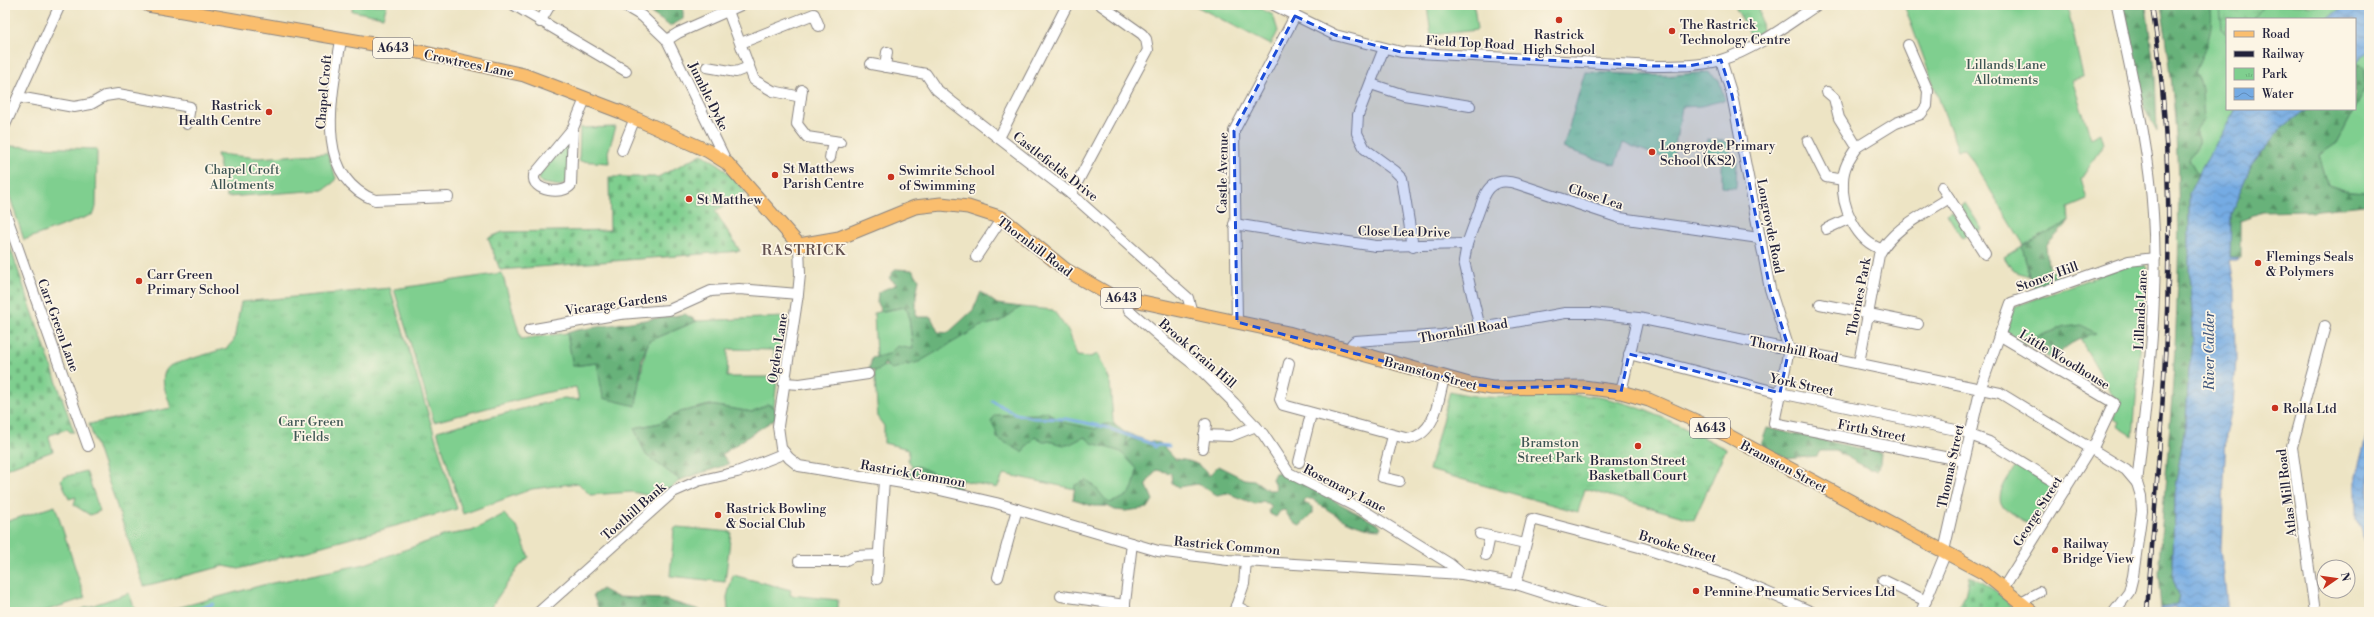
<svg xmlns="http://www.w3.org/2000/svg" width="2374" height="617" viewBox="0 0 2374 617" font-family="'Libre Bodoni',serif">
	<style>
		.green { fill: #7fcf8f; stroke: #507865; fill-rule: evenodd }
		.forest { fill: url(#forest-firs); stroke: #446a5a }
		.wetland { fill: url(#wetland-marsh); stroke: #507865 }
		.cemetery { fill: url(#cemetery-stones); stroke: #507865 }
		.park { fill: url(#park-tufts); stroke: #507865 }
		.water { fill: url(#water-waves); stroke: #4c668f }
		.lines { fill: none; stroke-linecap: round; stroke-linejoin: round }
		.stream { stroke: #75abe3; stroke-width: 3 }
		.minor-casing { stroke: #888380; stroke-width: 12 }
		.major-casing { stroke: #888380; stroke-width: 15 }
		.minor { stroke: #fff; stroke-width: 10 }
		.major { stroke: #fabe6e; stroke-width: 13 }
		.rail-casing { stroke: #22223b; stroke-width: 4.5 }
		.rail { stroke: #fcf5e5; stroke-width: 3; stroke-dasharray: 9; stroke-linecap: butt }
		.marked { fill: #1d4ed8; fill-opacity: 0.2; stroke: #1d4ed8; stroke-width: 3; stroke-dasharray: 8 5; stroke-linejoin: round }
		.poi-dot { fill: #c8321e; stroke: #fcf5e5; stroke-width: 1.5 }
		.labels { text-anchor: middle; stroke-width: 3.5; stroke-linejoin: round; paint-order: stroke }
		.shield { fill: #fcf5e5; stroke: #63616e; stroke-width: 1 }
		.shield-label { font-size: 12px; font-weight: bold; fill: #22223b }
		.poi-label { font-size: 13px; fill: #22223b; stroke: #fcf5e5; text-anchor: start }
		.street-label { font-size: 13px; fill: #22223b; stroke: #fcf5e5 }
		.park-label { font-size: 13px; fill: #3e5654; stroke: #fcf5e5 }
		.water-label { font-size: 14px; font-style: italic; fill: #43597e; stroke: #fcf5e5 }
		.quarter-label { font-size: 15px; letter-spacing: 1px; fill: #625150; stroke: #fcf5e5 }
	</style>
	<defs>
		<pattern id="forest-firs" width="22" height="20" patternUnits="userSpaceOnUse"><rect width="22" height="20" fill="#67b27a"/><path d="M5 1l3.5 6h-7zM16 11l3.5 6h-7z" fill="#549065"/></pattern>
		<pattern id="wetland-marsh" width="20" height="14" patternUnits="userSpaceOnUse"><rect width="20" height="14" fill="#7fcf8f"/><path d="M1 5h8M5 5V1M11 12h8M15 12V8" fill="none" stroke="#6db17c"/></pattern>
		<pattern id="cemetery-stones" width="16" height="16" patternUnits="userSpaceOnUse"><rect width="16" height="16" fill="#7fcf8f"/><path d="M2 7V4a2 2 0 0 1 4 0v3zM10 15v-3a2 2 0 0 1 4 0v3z" fill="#6db17c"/></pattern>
		<pattern id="park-tufts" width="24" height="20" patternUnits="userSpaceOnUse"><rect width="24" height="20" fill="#7fcf8f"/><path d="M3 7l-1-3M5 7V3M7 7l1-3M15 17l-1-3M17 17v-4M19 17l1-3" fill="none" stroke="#6db17c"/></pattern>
		<pattern id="water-waves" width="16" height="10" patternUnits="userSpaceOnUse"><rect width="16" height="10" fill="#75abe3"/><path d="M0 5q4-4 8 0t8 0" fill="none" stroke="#608bb9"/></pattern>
	</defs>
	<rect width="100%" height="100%" fill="#fcf5e5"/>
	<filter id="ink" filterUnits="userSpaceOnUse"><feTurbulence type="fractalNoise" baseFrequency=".025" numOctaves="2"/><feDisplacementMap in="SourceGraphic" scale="8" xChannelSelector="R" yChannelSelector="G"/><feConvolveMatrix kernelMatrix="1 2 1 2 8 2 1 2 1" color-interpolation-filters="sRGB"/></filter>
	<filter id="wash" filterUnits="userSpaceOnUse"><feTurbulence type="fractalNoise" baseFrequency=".012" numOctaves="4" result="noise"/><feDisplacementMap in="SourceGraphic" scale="16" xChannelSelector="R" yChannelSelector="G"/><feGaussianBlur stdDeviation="0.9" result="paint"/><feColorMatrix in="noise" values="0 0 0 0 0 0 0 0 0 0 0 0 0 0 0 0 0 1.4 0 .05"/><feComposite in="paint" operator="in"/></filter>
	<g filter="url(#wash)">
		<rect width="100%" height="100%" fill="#ede4c4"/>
		<g class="green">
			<polygon points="1194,5 1254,5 1273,15 1278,31 1271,45"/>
			<polygon points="1427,5 1474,5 1477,30 1431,35"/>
			<polygon points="1904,5 2067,5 2083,77 2072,80 2091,138 2101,133 2104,144 2081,178 2087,200 2068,208 2069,222 2024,245 1965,149 1958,150"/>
			<path d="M2210,5h9l2,24 6,5v75h9l-38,66 -9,-16 10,-16 -4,-13 10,-11c-5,-16 1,-33 -10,-47 8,-18 20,-47 15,-67z"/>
			<polygon points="2262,5 2345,5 2327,19 2252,19"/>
			<polygon points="2369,51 2369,193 2350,192 2328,185 2319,155 2337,143 2366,88 2365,70 2357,62"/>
			<polygon points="616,127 608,152 609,163 579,161 580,128"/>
			<polygon points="1707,139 1731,142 1730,155 1706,152"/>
			<polygon points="567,141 570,142 568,180 561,186 542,183 539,179 540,174"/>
			<polygon points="6,146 97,149 96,207 94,214 24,240 8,191"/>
			<polygon points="327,153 336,178 333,183 323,190 227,197 217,154 259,158"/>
			<polygon points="1722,158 1737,158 1736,188 1722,187"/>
			<polygon points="1965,203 1982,229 1976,232 1960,206"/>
			<polygon points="1952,211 1968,235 1962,238 1947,214"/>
			<polygon points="2022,246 2030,276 2013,271 2004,257"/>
			<polygon points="2138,261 2147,267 2133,436 2117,426 2119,422 2113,419 2121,401 2114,397 2080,339 2084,337 2065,327 2022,342 2006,332 2014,307"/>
			<path d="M502,273l19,66 46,-6 6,33 24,-3 38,43c7,-22 5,-43 14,-65l48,-20 87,-4 -10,90 -6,-3 -16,8 -42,-7 -30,7 -20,11 -26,5 12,27 34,25 -20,18 -28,-6 -42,3 -12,-12 -46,6 -69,25 -26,-83 127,-33 15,2 -3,-13 -32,6 -110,29 -40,-133zM728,349l46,1v27h-47z"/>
			<polygon points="905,307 908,311 913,349 876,357 874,313"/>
			<path d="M1021,307l32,3 16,22 8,24 13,1 8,-3 12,27 3,40 4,8 33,13 -8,64c-25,2 -46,1 -69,-6l2,-11 -71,-15 -7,14 -45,-10 -32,-1 -12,-17 1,-11 -25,-6v-17l-6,-8 -4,-50 33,-5 52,-30z"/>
			<path d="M2018,465l31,20 6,7 -22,36 -31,-22c-7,-12 7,-31 16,-41z"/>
			<polygon points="55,506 85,598 42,612 5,612 5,522"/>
			<polygon points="504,514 517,527 529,557 518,568 491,607 496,612 162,612 263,585 365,564 446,535 472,531"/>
			<polygon points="677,527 731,532 725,582 670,576 674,529"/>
			<polygon points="733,575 791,590 790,595 838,600 838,612 728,612 727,597"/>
			<polygon points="129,593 136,612 73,612"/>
		</g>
		<g class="forest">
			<polygon points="639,5 680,5 683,10 683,19 670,26"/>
			<polygon points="2124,5 2146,5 2155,76 2157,131 2144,108"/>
			<path d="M2161,5h49c6,22 -6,47 -15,67 11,14 5,31 10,47l-10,11 4,13 -10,16 9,16 -9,19v73l5,75 -5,26 -3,53 -12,74 -1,83 6,18 -2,9 -16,3 -3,-35c15,-189 36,-379 3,-568z"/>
			<polygon points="2357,62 2365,70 2366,88 2337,143 2319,155 2328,185 2350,192 2369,193 2369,199 2364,205 2309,211 2262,212 2240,220 2240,258 2230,258 2231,214 2251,165 2281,129 2306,109 2355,109 2355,64"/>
			<polygon points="2069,222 2046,246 2048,266 2062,280 2034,290 2022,246"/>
			<polygon points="895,269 912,270 919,279 916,296 916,317 931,317 938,332 948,333 973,310 981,292 997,304 1021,307 999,322 981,326 919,362 892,369 885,364 878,371 869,370 872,358 889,354 897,346 913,349 908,311 905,307 881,311 877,303 878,292 897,284 889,278"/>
			<polygon points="685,314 697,321 649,341 642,358 636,406 603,398 597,363 573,366 567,333 577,330"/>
			<path d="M2082,325l13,9c-17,5 -32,11 -40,27l-33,-19 43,-15z"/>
			<polygon points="768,404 776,409 776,418 722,454 729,464 680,480 646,455 634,428 660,423 680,412 710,405 752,412"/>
			<path d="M1046,411l16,11 34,7c12,-10 23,-4 31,7l-1,10 4,-7 30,4 15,16c14,1 27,4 34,17l9,-10 26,13 10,1 14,10h7l1,-3 -4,-8 3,-6 7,-1 99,54 -1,3c-26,-1 -47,-15 -68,-30h-7l-1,4 9,4v6l-13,13c-8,-3 -11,-8 -15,-16l-5,1 -4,6 -6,-3 -1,-4 3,-4 -9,-5 -8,3 -28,-11 -10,2 -19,-11 -20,3 -6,-4 -1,-10 -15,-3 -10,14 7,16 -5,8 -23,3 -10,-1 -8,-4h-14l-20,-6 2,-15 12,-5c9,6 14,15 22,23 23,-7 24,-11 28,-34l-16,-17 -29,-9 -7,-6c-7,2 -12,7 -18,8 -10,0 -16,-5 -26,-4l-6,-4 -13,15 -25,-14 -1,-8 -5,-8 4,-7 43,-1z"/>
			<polygon points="1767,428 1881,453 1880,463 1877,470 1869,469 1836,451 1820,451 1817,456 1787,459 1761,445"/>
			<path d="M917,466l23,10 4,-3 8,5 9,1 -1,10c-18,-1 -39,-1 -54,-11l5,-11z"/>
			<polygon points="602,589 617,597 662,599 707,612 600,612 593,595"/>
		</g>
		<polygon class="wetland" points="2219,5 2262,5 2262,7 2252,19 2227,19 2227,34 2221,29"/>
		<g class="cemetery">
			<polygon points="702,154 720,165 746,192 715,211 740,251 500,270 488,238 503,232 610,230 609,177 658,177"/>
			<polygon points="9,244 74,432 70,432 67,429 50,435 49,437 53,451 5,469 5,245"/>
			<polygon points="1969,575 1996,591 2016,610 2014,612 1973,612 1958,608 1965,596"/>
		</g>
		<g class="park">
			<polygon points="353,5 387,5 383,17 352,11"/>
			<polygon points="1734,5 1759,5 1762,31 1752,37"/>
			<polygon points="1585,72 1668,76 1708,72 1719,80 1725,100 1701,106 1682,107 1673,156 1667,159 1623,143 1615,165 1563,148"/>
			<path d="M390,288l67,221 -218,60 -15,-3 -80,20 -55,-162 82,-16c-4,-15 -15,-32 0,-43l56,-17 7,-8 7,-38z"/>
			<path d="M1450,391c51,14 90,0 140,5 48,5 93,32 136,53l-32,71 -109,-31 -7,23 -149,-42z"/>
			<polygon points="86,471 100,511 90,515 74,505 76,497 69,499 61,480 64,477"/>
		</g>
		<g class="water">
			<polygon points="2345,5 2369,5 2369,51 2355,64 2355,19 2327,19"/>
			<polygon points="2236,109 2306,109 2281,129 2251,165 2231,214 2230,258 2238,259 2237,261 2230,261 2235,289 2236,360 2233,405 2226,435 2221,549 2228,612 2176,612 2175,608 2161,611 2161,608 2177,605 2179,596 2173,578 2174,495 2186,421 2189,368 2194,342 2189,267 2189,194 2198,175"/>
			<polygon points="2369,426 2369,551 2356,519 2356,476"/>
		</g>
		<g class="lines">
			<g class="stream">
				<polyline points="992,401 1016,414 1034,418 1067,419 1105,427 1152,444 1155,447 1158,445 1169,446"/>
				<polyline points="189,612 213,604"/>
			</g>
		</g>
	</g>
	<g filter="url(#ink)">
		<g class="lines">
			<g class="minor-casing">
				<g id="minor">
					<polyline points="514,5 626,71"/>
					<polyline points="623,5 642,16 667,40 727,163"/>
					<path d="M1274,5l61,30 66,17 253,14c22,0 46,0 67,-6 35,-11 66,-35 96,-55"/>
					<polyline points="728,11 754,80 773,91 801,97"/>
					<polyline points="540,22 550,5"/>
					<path d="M341,40c-8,51 -30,136 34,160l73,-3"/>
					<polyline points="667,40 678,33 741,5"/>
					<polyline points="741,43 814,14 819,26"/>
					<polyline points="1384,48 1358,115 1357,133 1365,149 1395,171 1402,178 1413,247"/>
					<polyline points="1721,60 1732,95 1770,289 1789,349 1774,423 1964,461"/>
					<polyline points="871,64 926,74 936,89 952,102 1071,194 1188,298 1192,313"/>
					<polyline points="707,67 736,72 749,67"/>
					<polyline points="885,67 887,52"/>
					<polyline points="1371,84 1404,95 1470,106"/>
					<polyline points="802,90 797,124 807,137 840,142"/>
					<path d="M1827,92l7,6 5,20 18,29c-7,10 -14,21 -14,34 -2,25 13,61 39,68"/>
					<polyline points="18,97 74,107 91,104 105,96 118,94 190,107 187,124"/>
					<polyline points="5,125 60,5"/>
					<path d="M573,128l-39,47c-3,17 30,20 37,10l2,-57 12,-29"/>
					<polyline points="999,138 1067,5"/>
					<polyline points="1808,141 1826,177 1843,180"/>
					<polyline points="1857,147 1896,123 1921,114 1927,106 1928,91 1908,45"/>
					<polyline points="622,150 635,118"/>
					<polyline points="830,158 833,141"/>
					<polyline points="1942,187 1985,254"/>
					<polyline points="1071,194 1148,50 1146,39 1142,34 1101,5"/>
					<polyline points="5,212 88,446"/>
					<polyline points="1234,224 1291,233"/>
					<polyline points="1826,229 1850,218"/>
					<polyline points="1294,234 1376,246 1467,244"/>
					<polyline points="799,245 800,274 798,294 778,426 781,448 789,458 799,466 927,487 996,503 1158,551 1228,560 1462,574 1516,584 1604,612"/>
					<polyline points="976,257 1002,218"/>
					<polyline points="1126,299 1129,310 1173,348 1201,370 1234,403 1263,434 1289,473 1366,512 1450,564 1462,574"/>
					<polyline points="1820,304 1918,324"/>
					<polyline points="1237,322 1234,131 1295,16"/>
					<path d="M1480,328l-16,-67 3,-17 17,-47c7,-16 19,-18 34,-13l102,34 139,20"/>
					<polyline points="529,330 620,314 669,310 711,291 739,289 798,294"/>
					<polyline points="1999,335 2114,403 2092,450"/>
					<polyline points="1350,350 1352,344 1355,341 1442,335 1565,313 1592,313 1638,318 2000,393 2126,470 2137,483"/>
					<polyline points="1629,354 1780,393 1970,433"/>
					<path d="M1289,363l-9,36 3,6 126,34c27,-6 29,-38 35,-61"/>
					<path d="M1859,363l20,-108c13,-27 46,-41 70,-57"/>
					<polyline points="784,383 800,384 868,374"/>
					<polyline points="1621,392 1638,318"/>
					<polyline points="1204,435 1231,436 1256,426"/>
					<polyline points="1970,435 1989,442 2066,489"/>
					<polyline points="1393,436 1382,477 1399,481"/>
					<polyline points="1203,448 1206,424"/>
					<polyline points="1299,462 1311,414"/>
					<polyline points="1480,534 1525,544"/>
					<polyline points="1944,551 1981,387 2011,303 2129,261 2155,258"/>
					<polyline points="1486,555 1490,536"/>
					<polyline points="799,561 844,561 854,556 879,555"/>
					<polyline points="998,577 1017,509"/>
					<polyline points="877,579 884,481"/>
					<polyline points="1883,580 1926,601"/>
					<polyline points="1516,584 1532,519 1643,548 1727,575 1812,612"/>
					<polyline points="2004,587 2090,449"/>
					<polyline points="1061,596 1125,605"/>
					<polyline points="2021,602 2039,592"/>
					<polyline points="1236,606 1247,612"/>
					<polyline points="539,612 673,492 698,481 737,472 785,453"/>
					<polyline points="1124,612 1132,543"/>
					<polyline points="1234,612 1244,584 1246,561"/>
					<polyline points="1921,612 1946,552"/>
					<path d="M2114,612l15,-20 4,-16 9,-65 -1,-15 -4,-13c10,-89 22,-179 16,-269 -4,-70 -22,-140 -36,-209"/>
					<polyline points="2315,612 2292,447 2325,326"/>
				</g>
			</g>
			<g class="major-casing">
				<polyline id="major" points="148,5 425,53 524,75 621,112 708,151 727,163 799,245 839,238 915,207 941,204 968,207 1002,218 1066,270 1110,295 1288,333 1469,384 1492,388 1583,387 1621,392 1649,400 1727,435 1984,573 2032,612"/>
			</g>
			<use href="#minor" class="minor"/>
			<use href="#major" class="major"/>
			<g class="rail-casing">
				<path id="rail" d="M2147,612c15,-205 37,-402 5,-607"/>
			</g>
			<use href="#rail" class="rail"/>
		</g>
	</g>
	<path class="marked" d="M1295,16l40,19 66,17 253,14h34l33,-6 11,35 38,194 19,60 -9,44 -151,-39 -8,38 -52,-6 -61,2 -39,-4 -232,-62 -3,-191z"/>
	<g class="poi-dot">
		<circle cx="1559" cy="20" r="4"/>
		<circle cx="1672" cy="31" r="4"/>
		<circle cx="269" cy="112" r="4"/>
		<circle cx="1652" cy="152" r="4"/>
		<circle cx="775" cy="175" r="4"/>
		<circle cx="891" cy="177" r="4"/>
		<circle cx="689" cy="199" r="4"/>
		<circle cx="2258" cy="263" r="4"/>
		<circle cx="139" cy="281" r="4"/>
		<circle cx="2275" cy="408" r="4"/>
		<circle cx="1638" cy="446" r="4"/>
		<circle cx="718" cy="515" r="4"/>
		<circle cx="2055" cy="550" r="4"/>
		<circle cx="1696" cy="591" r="4"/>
	</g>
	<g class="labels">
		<g class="shield">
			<rect x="373" y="38" width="40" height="20" rx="3"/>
			<rect x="1101" y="288" width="40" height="20" rx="3"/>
			<rect x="1690" y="418" width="40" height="20" rx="3"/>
		</g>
		<g class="shield-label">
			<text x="393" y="52">A643</text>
			<text x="1121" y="302">A643</text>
			<text x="1710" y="432">A643</text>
		</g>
		<g class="poi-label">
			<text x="1680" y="29">The Rastrick<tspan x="1680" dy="15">Technology Centre</tspan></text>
			<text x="1559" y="39" text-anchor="middle">Rastrick<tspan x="1559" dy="15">High School</tspan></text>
			<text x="261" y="110" text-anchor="end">Rastrick<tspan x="261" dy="15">Health Centre</tspan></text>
			<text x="1660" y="150">Longroyde Primary<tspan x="1660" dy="15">School (KS2)</tspan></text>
			<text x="783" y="173">St Matthews<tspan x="783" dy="15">Parish Centre</tspan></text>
			<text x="899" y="175">Swimrite School<tspan x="899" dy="15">of Swimming</tspan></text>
			<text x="697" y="204">St Matthew</text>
			<text x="2266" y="261">Flemings Seals<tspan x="2266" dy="15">&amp; Polymers</tspan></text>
			<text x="147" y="279">Carr Green<tspan x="147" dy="15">Primary School</tspan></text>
			<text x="2283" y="413">Rolla Ltd</text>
			<text x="1638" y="465" text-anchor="middle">Bramston Street<tspan x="1638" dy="15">Basketball Court</tspan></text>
			<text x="726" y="513">Rastrick Bowling<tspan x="726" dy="15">&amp; Social Club</tspan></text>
			<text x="2063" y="548">Railway<tspan x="2063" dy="15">Bridge View</tspan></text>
			<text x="1704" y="596">Pennine Pneumatic Services Ltd</text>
		</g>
		<g class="street-label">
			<text transform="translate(1470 42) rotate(3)" y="5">Field Top Road</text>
			<text transform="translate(469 63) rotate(12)" y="5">Crowtrees Lane</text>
			<text transform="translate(323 92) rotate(-85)" y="5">Chapel Croft</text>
			<text transform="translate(709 96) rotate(64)" y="5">Jumble Dyke</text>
			<text transform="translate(1056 166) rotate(38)" y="5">Castlefields Drive</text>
			<text transform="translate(1222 173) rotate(-89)" y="5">Castle Avenue</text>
			<text transform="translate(1596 196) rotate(18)" y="5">Close Lea</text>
			<text transform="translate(1771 226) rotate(79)" y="5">Longroyde Road</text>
			<text transform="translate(1404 231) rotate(1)" y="5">Close Lea Drive</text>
			<text transform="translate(1035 246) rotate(37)" y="5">Thornhill Road</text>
			<text transform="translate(2047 276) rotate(-20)" y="5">Stoney Hill</text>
			<text transform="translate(1858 297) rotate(-79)" y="5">Thornes Park</text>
			<text transform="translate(616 303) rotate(-8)" y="5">Vicarage Gardens</text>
			<text transform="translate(2140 310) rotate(-87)" y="5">Lillands Lane</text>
			<text transform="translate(59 325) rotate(70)" y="5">Carr Green Lane</text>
			<text transform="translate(1463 330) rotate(-10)" y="5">Thornhill Road</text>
			<text transform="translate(777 348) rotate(-81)" y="5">Ogden Lane</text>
			<text transform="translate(1794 349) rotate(11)" y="5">Thornhill Road</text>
			<text transform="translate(1198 353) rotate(41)" y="5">Brook Grain Hill</text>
			<text transform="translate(2065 359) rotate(31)" y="5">Little Woodhouse</text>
			<text transform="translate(1431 373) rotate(15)" y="5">Bramston Street</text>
			<text transform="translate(1802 384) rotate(12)" y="5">York Street</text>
			<text transform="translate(1872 430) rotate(11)" y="5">Firth Street</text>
			<text transform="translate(1784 466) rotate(28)" y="5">Bramston Street</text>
			<text transform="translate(1950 466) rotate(-78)" y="5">Thomas Street</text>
			<text transform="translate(913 473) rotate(10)" y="5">Rastrick Common</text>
			<text transform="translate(1345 488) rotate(27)" y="5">Rosemary Lane</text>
			<text transform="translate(2286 493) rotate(-97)" y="5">Atlas Mill Road</text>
			<text transform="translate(633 511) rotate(-41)" y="5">Toothill Bank</text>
			<text transform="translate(2037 511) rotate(-58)" y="5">George Street</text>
			<text transform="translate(1227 545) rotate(5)" y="5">Rastrick Common</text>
			<text transform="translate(1678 546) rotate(17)" y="5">Brooke Street</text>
		</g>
		<g class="park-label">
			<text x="2006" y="69">Lillands Lane<tspan x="2006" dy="15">Allotments</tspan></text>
			<text x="242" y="174">Chapel Croft<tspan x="242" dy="15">Allotments</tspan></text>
			<text x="311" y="426">Carr Green<tspan x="311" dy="15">Fields</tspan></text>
			<text x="1550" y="447">Bramston<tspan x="1550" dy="15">Street Park</tspan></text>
		</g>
		<g class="water-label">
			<text transform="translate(2209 351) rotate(-90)" y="5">River Calder</text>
		</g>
		<g class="quarter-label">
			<text x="804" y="255">RASTRICK</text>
		</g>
	</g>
	<rect width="2374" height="617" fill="none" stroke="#fcf5e5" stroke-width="20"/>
	<rect x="2226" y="18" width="130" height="92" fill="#fcf5e5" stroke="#a5a1a1"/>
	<rect x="2234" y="31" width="20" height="6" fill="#fabe6e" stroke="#a5a1a1"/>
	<text x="2262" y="38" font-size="12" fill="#22223b">Road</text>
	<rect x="2234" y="51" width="20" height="6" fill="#22223b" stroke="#a5a1a1"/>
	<text x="2262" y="58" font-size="12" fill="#22223b">Railway</text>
	<rect x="2234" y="68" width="20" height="12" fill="url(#park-tufts)" stroke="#a5a1a1"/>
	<text x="2262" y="78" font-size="12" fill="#22223b">Park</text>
	<rect x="2234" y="88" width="20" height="12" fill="url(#water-waves)" stroke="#a5a1a1"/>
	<text x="2262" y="98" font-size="12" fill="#22223b">Water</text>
	<g transform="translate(2336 579) rotate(77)"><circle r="19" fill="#fcf5e5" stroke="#a5a1a1"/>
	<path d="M0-3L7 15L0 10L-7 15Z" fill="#c8321e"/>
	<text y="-6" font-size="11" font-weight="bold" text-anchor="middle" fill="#22223b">N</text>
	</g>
</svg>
